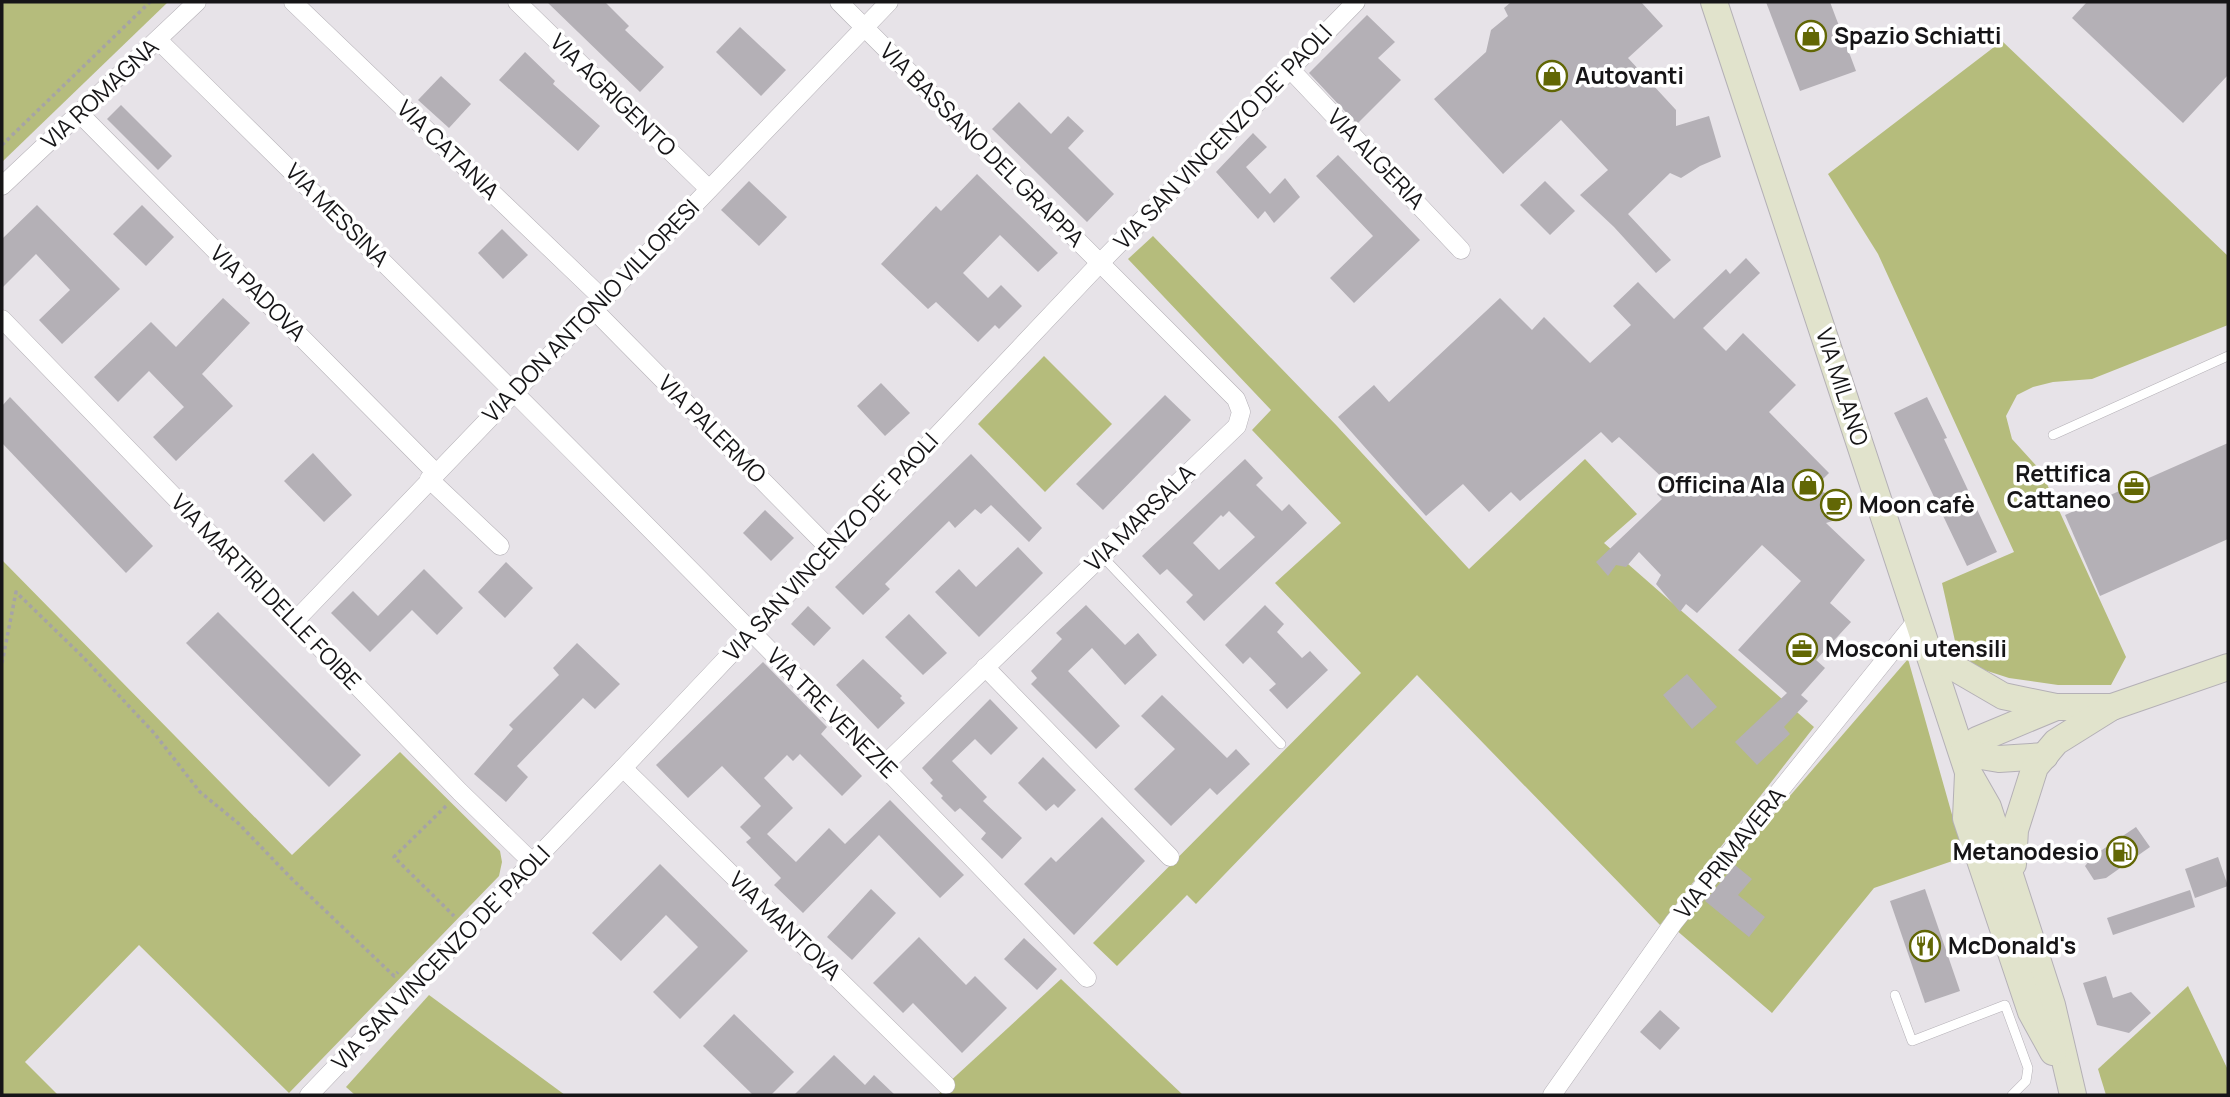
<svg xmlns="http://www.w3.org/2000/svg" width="2230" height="1097" viewBox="0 0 2230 1097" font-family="Manrope,sans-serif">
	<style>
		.green { fill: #b5bc7c }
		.building { fill: #b4b0b6; fill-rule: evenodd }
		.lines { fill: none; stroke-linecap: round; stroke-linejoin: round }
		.service-casing { stroke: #b4b0b6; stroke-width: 10 }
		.minor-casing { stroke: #b4b0b6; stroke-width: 19 }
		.secondary-casing { stroke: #b4b0b6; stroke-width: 28 }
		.path { stroke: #a6a3a7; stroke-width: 3.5; stroke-dasharray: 3.5 3.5; stroke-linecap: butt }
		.service { stroke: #fff; stroke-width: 9 }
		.minor { stroke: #fff; stroke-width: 18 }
		.secondary { stroke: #e1e3cc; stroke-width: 26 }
		.labels { text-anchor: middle; stroke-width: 7; stroke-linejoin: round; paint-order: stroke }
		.poi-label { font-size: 23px; font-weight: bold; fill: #161517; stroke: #fff; text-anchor: start }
		.street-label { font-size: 23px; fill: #161517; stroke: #fff }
	</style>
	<rect width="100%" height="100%" fill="#e7e3e8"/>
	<g class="green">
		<polygon points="2,2 168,2 2,162"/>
		<polygon points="2002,41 2228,256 2228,325 2092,379 2053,382 2033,387 2017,395 2006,416 2012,439 2041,471 2126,657 2111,685 2058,685 2009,678 1975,667 1955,641 1942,583 2014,552 1878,254 1828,174"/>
		<polygon points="1153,236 1337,426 1469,569 1585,459 1637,514 1604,543 1814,727 1660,925 1417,675 1196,904 1187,895 1117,966 1093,943 1361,673 1275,583 1341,523 1252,430 1271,410 1128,259"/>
		<polygon points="1044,356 1112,424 1045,492 978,424"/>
		<polygon points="2,560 292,855 400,752 500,851 502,862 499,876 289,1093 139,945 25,1062 58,1095 2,1095"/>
		<polygon points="1908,659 1964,857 1874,888 1772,1013 1675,929"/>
		<polygon points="1061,979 1183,1095 938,1095 946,1085"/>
		<polygon points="2188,986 2228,1070 2228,1095 2106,1095 2098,1069"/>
		<polygon points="429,995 565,1095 355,1095 346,1087"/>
	</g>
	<g class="building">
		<polygon points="547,2 605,2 629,26 625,30 664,67 640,92"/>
		<polygon points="1511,2 1641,2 1663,26 1628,58 1676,110 1676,126 1709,116 1721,157 1700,166 1681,178 1670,173 1628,214 1671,260 1656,273 1614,227 1580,195 1608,170 1561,120 1503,174 1434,99 1486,52 1491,30 1508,16 1504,8"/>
		<polygon points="1766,2 1830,2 1856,71 1800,91"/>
		<polygon points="2087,2 2228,2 2228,75 2183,123 2072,18"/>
		<polygon points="1367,15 1395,42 1378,58 1401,80 1357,124 1309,73"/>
		<polygon points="740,27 786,70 761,96 716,52"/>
		<polygon points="525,52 555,81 553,84 600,126 578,151 499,80"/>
		<polygon points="441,76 471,104 449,128 418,100"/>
		<polygon points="1019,102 1051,134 1068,116 1084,131 1068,148 1114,194 1087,222 992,129"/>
		<polygon points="121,105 172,156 158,170 107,119"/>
		<polygon points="1253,133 1267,147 1246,167 1270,194 1285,178 1300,197 1274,223 1265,211 1258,219 1216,172"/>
		<polygon points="1338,155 1420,240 1354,303 1330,278 1373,236 1316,176"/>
		<polygon points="977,174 1058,253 1038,272 1000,235 963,273 988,298 1001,285 1022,306 999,329 995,325 978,342 936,302 928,309 881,264 936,206 941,211"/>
		<polygon points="749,181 787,217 759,246 721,210"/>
		<polygon points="1545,181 1575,211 1550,235 1520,205"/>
		<polygon points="37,205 120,289 62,344 39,320 70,290 36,254 2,288 2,239"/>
		<polygon points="142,205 174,237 146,266 113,234"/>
		<polygon points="502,229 528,255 503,279 478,253"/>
		<polygon points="1746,258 1760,273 1703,328 1726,351 1743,333 1796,385 1769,412 1829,473 1813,489 1841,498 1845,517 1826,523 1865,560 1830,603 1851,622 1816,660 1825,668 1801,695 1808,701 1784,727 1790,734 1757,765 1735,742 1787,693 1738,650 1801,581 1762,545 1697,613 1686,604 1680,612 1656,584 1661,575 1639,552 1626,567 1616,565 1608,576 1596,562 1662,499 1657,494 1668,483 1619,437 1612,443 1601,432 1520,501 1511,492 1489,512 1463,484 1426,516 1338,417 1374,385 1389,402 1500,298 1532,330 1544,317 1590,363 1631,325 1613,306 1638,282 1674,319 1726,269 1730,274"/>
		<polygon points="223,298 250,323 202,374 233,406 176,461 153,437 184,407 149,371 118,402 94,377 151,322 176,347"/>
		<polygon points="881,383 910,413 885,436 857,406"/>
		<polygon points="1165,395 1191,420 1103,510 1076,484"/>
		<polygon points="10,397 153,546 126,573 2,443 2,406"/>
		<polygon points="1927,397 1947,438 1944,439 1997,552 1967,566 1894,413"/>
		<polygon points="2228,443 2228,539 2100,596 2065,515"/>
		<polygon points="313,453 352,495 324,522 284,481"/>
		<polygon points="971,454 1042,528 1029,542 991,505 981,514 975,509 955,528 949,521 885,584 890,589 863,615 835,587"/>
		<path d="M1245,459l18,19 -7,7 26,26 7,-7 18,19 -103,98 -18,-19 7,-7 -26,-26 -7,6 -18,-19zM1229,511l26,26 -36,33 -26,-27 28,-28 2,2z"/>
		<polygon points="765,510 794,538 771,561 743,533"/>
		<polygon points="1018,547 1043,573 979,637 935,592 959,569 976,587"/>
		<polygon points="506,562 533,588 505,618 478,592"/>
		<polygon points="424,569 463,608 437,635 412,610 370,652 331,613 353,591 378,616"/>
		<polygon points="1086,605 1125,645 1138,633 1157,655 1125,685 1092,648 1068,671 1120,726 1096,749 1031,684 1037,678 1031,671 1062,639 1056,633"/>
		<polygon points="1265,605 1284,624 1277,632 1302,658 1310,651 1328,670 1287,709 1269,690 1276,684 1250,657 1243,664 1225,645"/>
		<polygon points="808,606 831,628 814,646 791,624"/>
		<polygon points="218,612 361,755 329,787 186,643"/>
		<polygon points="909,614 947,653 923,675 885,637"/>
		<polygon points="577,643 620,684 595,709 583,698 517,766 528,777 506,802 474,774 513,729 509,725 559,675 553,668"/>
		<polygon points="863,659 902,696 900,698 905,703 878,729 836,685"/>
		<polygon points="763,662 827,727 821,734 862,776 842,796 800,754 793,761 787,755 764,778 793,808 767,834 796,862 829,828 845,844 890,800 964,875 940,898 879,835 803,913 774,885 781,878 746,842 751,838 740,827 761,806 722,766 688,798 656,765"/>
		<polygon points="1687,674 1717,707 1692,729 1663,695"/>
		<polygon points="1162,695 1227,758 1236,749 1250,764 1217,795 1210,788 1171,826 1134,789 1175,749 1141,716"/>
		<polygon points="990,699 1018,728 991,755 975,739 952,761 987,797 983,801 1022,838 1002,859 981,839 986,833 960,808 955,812 941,798 943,796 930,783 933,780 922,768"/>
		<polygon points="1043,757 1076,790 1058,808 1054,804 1046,811 1018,783"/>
		<polygon points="1102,817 1145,861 1074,935 1024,884 1051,857 1056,862"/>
		<polygon points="2136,827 2150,847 2106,878 2094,880 2085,866 2093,856"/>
		<polygon points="2218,857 2228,886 2195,898 2185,869"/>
		<polygon points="660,864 748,951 680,1019 653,992 698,947 666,915 621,961 592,933"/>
		<polygon points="1735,865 1752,879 1738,895 1765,917 1749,937 1705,901"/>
		<polygon points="871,889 896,913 852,960 827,937"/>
		<polygon points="1925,889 1960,991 1925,1003 1890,901"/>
		<polygon points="2190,890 2195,907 2113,935 2107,918"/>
		<polygon points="919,937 966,985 975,976 1007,1008 962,1053 913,1003 903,1013 873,983"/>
		<polygon points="1024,938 1057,969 1037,990 1004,959"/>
		<polygon points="2106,976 2113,998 2131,992 2151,1013 2129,1033 2097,1025 2083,983"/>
		<polygon points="1660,1010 1680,1028 1660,1050 1640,1032"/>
		<polygon points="734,1014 794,1072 771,1095 753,1095 703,1046"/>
		<polygon points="834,1055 865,1085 874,1075 895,1095 794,1095"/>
	</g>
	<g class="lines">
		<g class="service-casing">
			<g id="service">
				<polyline points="2053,435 2228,356"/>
				<polyline points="1101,555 1281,744"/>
				<polyline points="1895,995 1912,1041 2005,1005 2028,1068 2026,1081 2012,1095"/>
			</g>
		</g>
		<g class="minor-casing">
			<g id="minor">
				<polyline points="293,2 603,299"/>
				<polyline points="517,2 709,189"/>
				<polyline points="839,2 1236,399 1241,412 1237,426 884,765"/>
				<path d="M158,40c314,308 625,619 929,938"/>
				<polyline points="1290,69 1461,250"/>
				<polyline points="79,113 436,473"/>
				<polyline points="2,186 197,2"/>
				<polyline points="594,310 829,548"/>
				<polyline points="2,319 460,792 532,862"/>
				<polyline points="429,479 500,546"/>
				<polyline points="295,621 889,2"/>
				<polyline points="985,667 1170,857"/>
				<polyline points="623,768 946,1085"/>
				<polyline points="309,1095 623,768 1100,263 1356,2"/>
				<polyline points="1552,1095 1674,922 1918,619"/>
			</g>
		</g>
		<g class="secondary-casing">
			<g id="secondary">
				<polyline points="1714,2 1968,772 1988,807 2052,1005 2073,1095"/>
				<polyline points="1929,653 2003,696 2056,707 2112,707"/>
				<polyline points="1963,753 1977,740 2056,707"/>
				<polyline points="1963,753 1999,759 2045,756"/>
				<polyline points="1968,774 1966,818 2031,1012 2053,1052"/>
				<polyline points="2013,864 2015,830 2035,767 2056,742 2112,707 2228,667"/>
			</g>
		</g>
		<g class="path">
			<polyline points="2,145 150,2"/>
			<polyline points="2,663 16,592 83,657 154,733 200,792 238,823 292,879 394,976 398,972"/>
			<polyline points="446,806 394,857 454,916"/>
		</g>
		<use href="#service" class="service"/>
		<use href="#minor" class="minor"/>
		<use href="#secondary" class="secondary"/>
	</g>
	<defs>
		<g id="shop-ring" transform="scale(1.575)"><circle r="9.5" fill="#fff" stroke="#626705" stroke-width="1.5"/><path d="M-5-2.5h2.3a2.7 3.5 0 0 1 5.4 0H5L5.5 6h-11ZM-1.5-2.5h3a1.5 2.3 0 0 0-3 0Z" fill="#626705"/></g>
		<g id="office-ring" transform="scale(1.575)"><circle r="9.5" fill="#fff" stroke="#626705" stroke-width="1.5"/><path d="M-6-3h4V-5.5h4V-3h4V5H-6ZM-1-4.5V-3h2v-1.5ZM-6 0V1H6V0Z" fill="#626705"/></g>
		<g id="cafe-ring" transform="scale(1.575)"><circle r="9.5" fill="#fff" stroke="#626705" stroke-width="1.5"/><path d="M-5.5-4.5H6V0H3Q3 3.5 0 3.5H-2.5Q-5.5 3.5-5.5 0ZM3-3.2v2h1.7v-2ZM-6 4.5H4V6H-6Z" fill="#626705"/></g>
		<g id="fuel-ring" transform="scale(1.575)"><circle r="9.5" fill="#fff" stroke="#626705" stroke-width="1.5"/><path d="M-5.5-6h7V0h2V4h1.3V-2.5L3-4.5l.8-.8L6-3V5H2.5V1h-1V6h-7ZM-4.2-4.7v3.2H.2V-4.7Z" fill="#626705"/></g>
		<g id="restaurant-ring" transform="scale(1.575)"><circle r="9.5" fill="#fff" stroke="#626705" stroke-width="1.5"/><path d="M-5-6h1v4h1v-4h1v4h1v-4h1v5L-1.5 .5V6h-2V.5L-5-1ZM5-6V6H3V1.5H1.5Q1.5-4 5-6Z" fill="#626705"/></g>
	</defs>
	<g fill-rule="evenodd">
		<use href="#shop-ring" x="1811" y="36"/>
		<use href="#shop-ring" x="1552" y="76"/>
		<use href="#shop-ring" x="1808" y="485"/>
		<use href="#office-ring" x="2134" y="487"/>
		<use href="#cafe-ring" x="1836" y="505"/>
		<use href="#office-ring" x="1802" y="649"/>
		<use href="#fuel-ring" x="2122" y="852"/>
		<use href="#restaurant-ring" x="1925" y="946"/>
	</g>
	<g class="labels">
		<g class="poi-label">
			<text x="1834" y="44">Spazio Schiatti</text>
			<text x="1575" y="84">Autovanti</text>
			<text x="2111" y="482" text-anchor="end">Rettifica<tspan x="2111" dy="26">Cattaneo</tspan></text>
			<text x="1785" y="493" text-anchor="end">Officina Ala</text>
			<text x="1859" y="513">Moon cafè</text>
			<text x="1825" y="657">Mosconi utensili</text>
			<text x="2099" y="860" text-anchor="end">Metanodesio</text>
			<text x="1948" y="954">McDonald's</text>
		</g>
		<g class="street-label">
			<text transform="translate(100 94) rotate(-43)" y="8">VIA ROMAGNA</text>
			<text transform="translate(613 95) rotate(44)" y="8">VIA AGRIGENTO</text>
			<text transform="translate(1223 137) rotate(-46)" y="8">VIA SAN VINCENZO DE' PAOLI</text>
			<text transform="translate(982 145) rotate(45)" y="8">VIA BASSANO DEL GRAPPA</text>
			<text transform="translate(448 150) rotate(44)" y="8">VIA CATANIA</text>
			<text transform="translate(1376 159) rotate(46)" y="8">VIA ALGERIA</text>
			<text transform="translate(337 215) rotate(45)" y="8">VIA MESSINA</text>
			<text transform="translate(258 293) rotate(45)" y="8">VIA PADOVA</text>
			<text transform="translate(591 311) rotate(-46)" y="8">VIA DON ANTONIO VILLORESI</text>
			<text transform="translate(1842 387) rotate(72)" y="8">VIA MILANO</text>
			<text transform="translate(712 429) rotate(45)" y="8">VIA PALERMO</text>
			<text transform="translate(1140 518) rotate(-44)" y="8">VIA MARSALA</text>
			<text transform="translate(831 547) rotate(-47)" y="8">VIA SAN VINCENZO DE' PAOLI</text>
			<text transform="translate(266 592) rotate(46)" y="8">VIA MARTIRI DELLE FOIBE</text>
			<text transform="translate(832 713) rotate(45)" y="8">VIA TRE VENEZIE</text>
			<text transform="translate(1730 853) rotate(-51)" y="8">VIA PRIMAVERA</text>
			<text transform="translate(785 926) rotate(44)" y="8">VIA MANTOVA</text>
			<text transform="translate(441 958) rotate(-46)" y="8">VIA SAN VINCENZO DE' PAOLI</text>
		</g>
	</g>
	<rect width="2230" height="1097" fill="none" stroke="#161517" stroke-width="7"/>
</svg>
